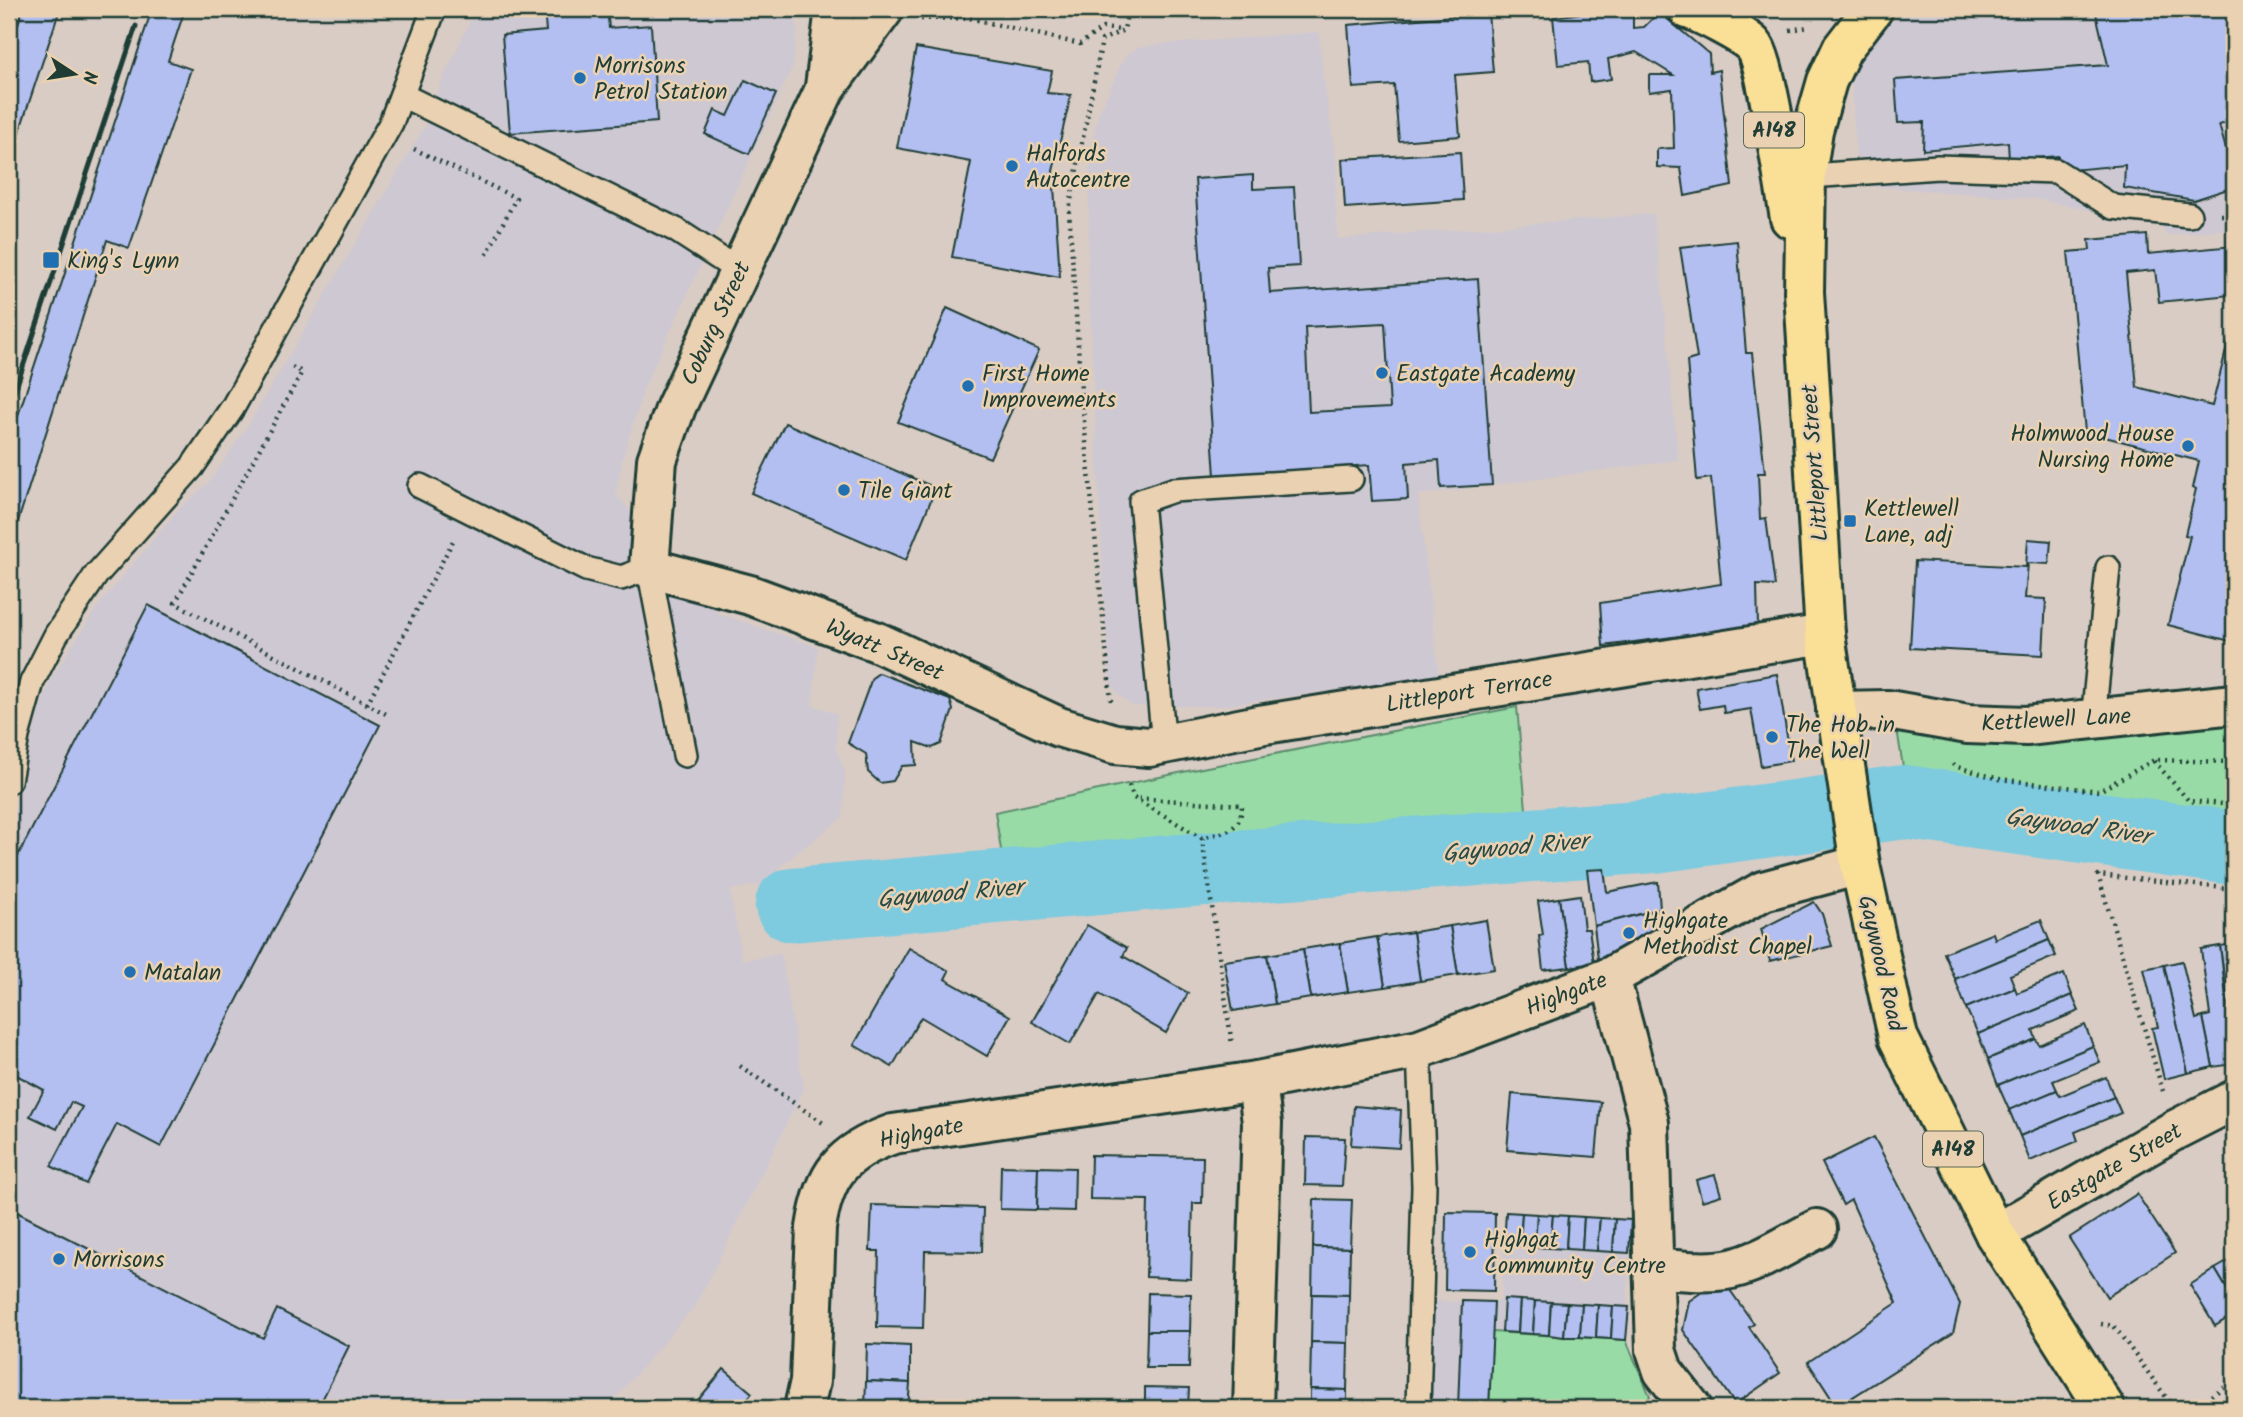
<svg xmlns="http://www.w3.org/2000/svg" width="2243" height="1417" viewBox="0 0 2243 1417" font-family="Kalam,sans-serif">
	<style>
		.built { fill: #cec8d2 }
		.green { fill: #98dba6; stroke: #5c8c6d; stroke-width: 2 }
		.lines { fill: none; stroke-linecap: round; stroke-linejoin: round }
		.river { stroke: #7ecade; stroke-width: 74 }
		.building { fill: #b3bff0; stroke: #1f3d34; stroke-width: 2; fill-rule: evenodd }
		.service-casing { stroke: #1f3d34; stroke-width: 28 }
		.minor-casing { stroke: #1f3d34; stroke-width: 44 }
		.primary-casing { stroke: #1f3d34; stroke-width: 44 }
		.path { stroke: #1f3d34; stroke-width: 4.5; stroke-dasharray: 2 5; stroke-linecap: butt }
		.service { stroke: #e9d1b2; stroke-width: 23 }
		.minor { stroke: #e9d1b2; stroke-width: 38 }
		.primary { stroke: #fadf96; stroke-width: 38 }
		.rail { stroke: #1f3d34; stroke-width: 5 }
		.poi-dot { fill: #1f6fb2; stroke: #e9d1b2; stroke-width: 2.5 }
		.labels { text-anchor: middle; stroke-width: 5; stroke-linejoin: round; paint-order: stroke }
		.shield { fill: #e9d1b2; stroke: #5c695a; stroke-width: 2 }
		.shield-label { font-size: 21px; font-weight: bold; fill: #1f3d34 }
		.poi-label { font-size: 23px; fill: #1f3d34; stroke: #e9d1b2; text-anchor: start }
		.street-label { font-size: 23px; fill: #1f3d34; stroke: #e9d1b2 }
		.water-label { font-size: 24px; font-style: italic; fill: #284b45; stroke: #e9d1b2 }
	</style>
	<rect width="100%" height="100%" fill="#d9ccc5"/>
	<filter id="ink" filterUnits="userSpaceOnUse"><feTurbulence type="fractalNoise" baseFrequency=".0143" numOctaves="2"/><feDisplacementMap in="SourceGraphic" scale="14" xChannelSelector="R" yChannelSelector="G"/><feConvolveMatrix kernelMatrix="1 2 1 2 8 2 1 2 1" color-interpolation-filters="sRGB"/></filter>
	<g filter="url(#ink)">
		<g class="built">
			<polygon points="476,9 795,9 797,29 793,66 644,388 623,457 616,494 717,613 818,647 812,705 837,714 836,749 845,771 843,817 779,867 780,881 730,890 742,960 781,954 804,1089 697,1303 607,1408 9,1408 9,830 40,707 53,675 98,606 176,512 210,481 247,427 423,129 444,76"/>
			<polygon points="1905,9 2234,9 2234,229 2166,235 2161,225 2036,199 1858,185 1850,61"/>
			<polygon points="1319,32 1323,76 1337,166 1335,195 1338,239 1653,214 1662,286 1678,460 1418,495 1439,676 1219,706 1133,706 1118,694 1111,684 1105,617 1088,270 1090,150 1099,113 1123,60 1129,52 1138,48 1153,45"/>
			<polygon points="1506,1211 1631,1220 1626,1340 1493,1332 1489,1408 1429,1408 1432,1301 1494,1302 1501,1300"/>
		</g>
		<g class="green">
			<polygon points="1517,707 1531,866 1216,878 1009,900 995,812 1202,768"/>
			<polygon points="2234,723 2234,831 1906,786 1897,729 1969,740 2073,742"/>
			<polygon points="1492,1332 1626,1340 1650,1396 1643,1408 1489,1408"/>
		</g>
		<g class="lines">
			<polyline class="river" points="792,905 1179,871 1654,836 1904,802 2234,848"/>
		</g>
		<g class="building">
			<polygon points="23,9 60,9 9,163 9,51"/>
			<polygon points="152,9 185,9 168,61 191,69 129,248 107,240 9,550 9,443"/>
			<polygon points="544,9 607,9 609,28 651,25 657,122 510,133 502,35 546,31"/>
			<polygon points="1612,9 1633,9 1633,28 1644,27 1659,12 1709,54 1710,72 1719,70 1732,186 1685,196 1681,168 1657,167 1657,149 1674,148 1672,89 1649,92 1649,75 1673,75 1636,52 1608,59 1611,79 1590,82 1588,62 1558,65 1553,17"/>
			<polygon points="2095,9 2234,9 2234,13 2230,15 2234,33 2234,121 2219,125 2234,176 2234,187 2194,200 2124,188 2125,165 2060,171 2058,156 2009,160 2008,142 1923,150 1924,122 1898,123 1895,80 2108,65"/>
			<polygon points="1488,13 1493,72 1455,75 1460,136 1399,141 1394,85 1353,88 1348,25"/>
			<polygon points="916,48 1052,71 1047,93 1071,95 1053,171 1060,277 952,257 971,162 897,148"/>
			<polygon points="745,80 776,94 749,154 705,134 715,110 728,116"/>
			<polygon points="1460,152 1463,200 1345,208 1342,159"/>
			<path d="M1253,175v14l41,-2 5,79 -31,2 2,25 208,-14 14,206 -51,3 -2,-28 -33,3 2,36 -36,2 -3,-36 -154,11 -20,-297zM1385,323l5,85 -81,4 -4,-85z"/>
			<path d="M2147,235l1,19 86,-8v396l-66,-17 22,-89 -5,-1 11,-46 -3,-1 6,-27 -114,-29 -17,-180 22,-2 -1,-10zM2155,270l4,32 71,-7 3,28 -21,83 -75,-19 -11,-114z"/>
			<polygon points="1737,241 1746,353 1752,353 1765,473 1758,473 1760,519 1766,518 1775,586 1757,585 1758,626 1603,646 1600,603 1721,584 1711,478 1697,480 1687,361 1697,358 1680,247"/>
			<polygon points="947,308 1039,350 990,458 898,422"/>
			<polygon points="785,423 936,488 906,560 751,493"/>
			<polygon points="2028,539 2051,541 2049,564 2028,563 2025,598 2046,599 2043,655 1910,648 1915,561 2026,567"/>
			<polygon points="148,605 380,725 161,1147 117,1124 86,1184 51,1166 82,1107 71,1102 57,1129 30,1116 44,1090 9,1071 9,873"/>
			<polygon points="879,673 950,700 953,710 941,744 932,748 915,742 916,765 902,766 893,781 880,783 868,772 866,754 848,743 872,678"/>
			<polygon points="1777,674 1791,761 1761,766 1751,709 1724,713 1723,705 1700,709 1696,688"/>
			<polygon points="1604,869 1607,892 1658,882 1660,909 1594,926 1587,870"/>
			<polygon points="1580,895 1584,929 1589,929 1594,963 1569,967 1559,898"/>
			<polygon points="1559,898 1569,967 1543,970 1539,936 1543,935 1538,901"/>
			<polygon points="1814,902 1822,914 1832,946 1770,961 1761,929"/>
			<polygon points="1660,909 1664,940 1630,954 1598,959 1594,926"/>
			<polygon points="1486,920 1494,969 1458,975 1450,926"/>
			<polygon points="2041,920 2049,940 1955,979 1944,953 1993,933 1995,939"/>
			<polygon points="1087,925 1127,948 1123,956 1188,993 1166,1033 1099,994 1070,1044 1032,1022"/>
			<polygon points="1450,926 1458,975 1420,981 1413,932"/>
			<polygon points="1413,932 1420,981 1385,987 1377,937"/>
			<polygon points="1377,937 1385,987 1348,992 1340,943"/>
			<polygon points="2049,940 2056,956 2010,975 2015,988 1966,1008 1955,979"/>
			<polygon points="1340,943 1348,992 1311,998 1303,949"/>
			<polygon points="2234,944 2234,1050 2220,946"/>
			<polygon points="2220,946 2234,1064 2213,1067 2203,1017 2210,1015 2201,949"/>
			<polygon points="909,948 949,971 945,979 1010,1016 987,1056 921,1017 892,1067 854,1045"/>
			<polygon points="1303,949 1311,998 1275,1004 1267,955"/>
			<polygon points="1267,955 1275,1004 1233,1011 1224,961"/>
			<polygon points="2182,961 2196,1019 2203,1017 2213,1067 2188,1073 2164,965"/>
			<polygon points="2164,965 2188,1073 2164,1079 2152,1028 2158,1027 2144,969"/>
			<polygon points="2064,974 2072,995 1978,1034 1966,1008 2015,988 2017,993"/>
			<polygon points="2072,995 2079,1011 2033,1030 2036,1039 1988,1059 1978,1034"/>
			<polygon points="2085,1025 2093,1046 1998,1085 1988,1059 2036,1039 2039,1045"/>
			<polygon points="2093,1046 2100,1062 2053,1081 2057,1090 2009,1110 1998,1085"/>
			<polygon points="2106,1077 2114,1097 2020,1136 2009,1110 2057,1090 2060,1096"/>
			<polygon points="1512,1094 1601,1102 1596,1157 1507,1150"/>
			<polygon points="2114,1097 2121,1113 2075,1132 2078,1141 2030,1161 2020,1136"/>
			<polygon points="1354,1106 1401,1110 1399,1148 1351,1145"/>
			<polygon points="1306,1137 1345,1138 1342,1186 1305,1185"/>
			<polygon points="1874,1137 1960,1304 1953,1333 1837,1407 1808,1362 1897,1303 1851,1200 1843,1205 1822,1163"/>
			<polygon points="1091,1155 1203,1157 1202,1203 1193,1203 1191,1279 1146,1277 1148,1200 1090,1199"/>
			<polygon points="1001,1166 1038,1167 1037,1210 1000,1209"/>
			<polygon points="1038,1167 1075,1168 1074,1211 1037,1210"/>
			<polygon points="1715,1175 1721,1195 1702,1201 1696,1180"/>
			<polygon points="2137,1194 2175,1253 2107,1297 2069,1238"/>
			<polygon points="1314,1199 1352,1200 1350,1248 1313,1247"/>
			<polygon points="872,1205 983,1208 982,1252 925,1251 923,1328 877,1327 879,1251 870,1251"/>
			<polygon points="9,1208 263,1338 277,1309 349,1346 318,1408 289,1408 285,1406 284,1408 9,1408"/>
			<polygon points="1446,1212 1495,1213 1494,1291 1445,1290"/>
			<polygon points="1506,1212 1522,1213 1520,1246 1504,1245"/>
			<polygon points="1522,1213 1537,1214 1535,1247 1520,1246"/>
			<polygon points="1537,1214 1553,1215 1550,1248 1535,1247"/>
			<polygon points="1553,1215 1568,1216 1566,1249 1550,1248"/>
			<polygon points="1568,1216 1584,1217 1582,1250 1566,1249"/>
			<polygon points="1584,1217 1600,1218 1597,1251 1582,1250"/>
			<polygon points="1600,1218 1615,1219 1613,1252 1597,1251"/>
			<polygon points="1615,1219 1631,1220 1629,1253 1613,1252"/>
			<polygon points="1313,1247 1350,1248 1349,1295 1312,1294"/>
			<polygon points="2234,1258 2234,1301 2215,1269"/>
			<polygon points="2215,1269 2234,1301 2234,1328 2228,1318 2215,1326 2190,1285"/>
			<polygon points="1725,1283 1754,1324 1749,1327 1780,1373 1735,1404 1683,1330 1689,1301 1712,1285"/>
			<polygon points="1148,1293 1191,1294 1190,1331 1147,1331"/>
			<polygon points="1312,1294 1349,1295 1348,1343 1311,1342"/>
			<polygon points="1504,1299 1520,1300 1518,1333 1502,1332"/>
			<polygon points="1520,1300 1535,1301 1533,1334 1518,1333"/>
			<polygon points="1462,1301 1494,1302 1489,1408 1458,1408"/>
			<polygon points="1535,1301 1551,1302 1549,1335 1533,1334"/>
			<polygon points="1551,1302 1567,1303 1564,1337 1549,1335"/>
			<polygon points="1567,1303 1582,1304 1580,1337 1564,1337"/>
			<polygon points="1582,1304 1598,1305 1596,1338 1580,1337"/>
			<polygon points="1598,1305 1613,1306 1611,1339 1596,1338"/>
			<polygon points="1613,1306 1629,1307 1626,1340 1611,1339"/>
			<polygon points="1147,1331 1190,1331 1189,1368 1146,1368"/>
			<polygon points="1311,1342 1348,1343 1347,1390 1310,1389"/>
			<polygon points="867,1344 910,1346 910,1383 866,1381"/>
			<polygon points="724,1369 752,1393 740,1408 697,1408 693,1406"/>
			<polygon points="866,1381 910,1383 908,1408 865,1408"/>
			<polygon points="1145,1387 1189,1388 1188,1408 1145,1408"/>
			<polygon points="1310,1389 1347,1390 1347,1408 1310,1408"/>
		</g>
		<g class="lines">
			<g class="service-casing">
				<g id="service">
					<polyline points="402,95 676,230 739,271"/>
					<polyline points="1796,177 1938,167 2056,171 2113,207 2189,215"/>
					<polyline points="420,486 586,569 621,578 649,568 685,755"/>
					<polyline points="2093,721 2108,568"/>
					<polyline points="1164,745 1141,501 1173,490 1351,479"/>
					<polyline points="9,781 17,736 32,682 56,635 96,575 192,467 233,407 391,123 434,9"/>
					<polyline points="1418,1408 1424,1186 1419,1049"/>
				</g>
			</g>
			<g class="minor-casing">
				<g id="minor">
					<polyline points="884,9 825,89 676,407 657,460 649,568 750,595 877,642 1059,727 1115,744 1149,747 1259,725 1825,634"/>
					<polyline points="825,87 835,9"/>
					<polyline points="1836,711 1888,710 1968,724 2026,726 2234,704"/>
					<polyline points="1610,977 1649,1123 1656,1350 1663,1371 1692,1408"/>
					<polyline points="1995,1234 2175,1130 2234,1100"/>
					<path d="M1653,1268c25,2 53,6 78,1 30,-7 58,-26 86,-40"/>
					<path d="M804,1408l6,-27 6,-153c8,-54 26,-76 77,-94l364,-53 162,-32 191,-72 153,-86 97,-26"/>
					<polyline points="1253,1408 1262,1123 1257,1081"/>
				</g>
			</g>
			<g class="primary-casing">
				<g id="primary">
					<path d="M1688,9c13,4 56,26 65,36 13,13 32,146 37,173"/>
					<polyline points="1873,9 1842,49 1827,81 1813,130 1806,175 1804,292 1825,634 1860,865 1898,1037 1995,1234 2105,1408"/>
				</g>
			</g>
			<g class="path">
				<polyline points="921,19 969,18 1080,44 1103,28 1121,30"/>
				<polyline points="1790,30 1809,27"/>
				<polyline points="414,149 516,198 486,256"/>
				<polyline points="2221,215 2234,215"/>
				<polyline points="292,367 302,372 175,603 388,715"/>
				<polyline points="1111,701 1081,390 1069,210 1102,40 1124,30 1128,9"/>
				<polyline points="367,704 454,539"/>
				<polyline points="2154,761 2189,801 2234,805"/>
				<polyline points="1953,764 1954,766 1999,779 2099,791 2154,760 2234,762"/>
				<path d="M1129,785l5,13 68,40c22,-6 39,-6 40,-33l-108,-7"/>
				<polyline points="1202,838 1232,1045"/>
				<polyline points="740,1066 826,1125"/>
				<polyline points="2163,1091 2098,875 2234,889"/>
				<polyline points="2101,1324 2114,1326 2174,1408"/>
				<polyline points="2194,1408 2234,1380"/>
			</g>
			<use href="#service" class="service"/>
			<use href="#minor" class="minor"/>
			<use href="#primary" class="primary"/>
			<polyline class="rail" points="9,409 136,26"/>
		</g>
	</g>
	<g class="poi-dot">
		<circle cx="580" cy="78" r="7"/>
		<circle cx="1012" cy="166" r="7"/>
		<rect x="42" y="251" width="18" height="18" rx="3.5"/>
		<circle cx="1382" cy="373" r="7"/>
		<circle cx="968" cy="386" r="7"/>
		<circle cx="2188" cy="446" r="7"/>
		<circle cx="844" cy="490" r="7"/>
		<rect x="1843" y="514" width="14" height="14" rx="3.5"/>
		<circle cx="1772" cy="737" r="7"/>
		<circle cx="1629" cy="933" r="7"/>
		<circle cx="130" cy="972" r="7"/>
		<circle cx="1470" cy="1252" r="7"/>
		<circle cx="59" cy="1259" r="7"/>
	</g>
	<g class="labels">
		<g class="shield">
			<rect x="1744" y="112.5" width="60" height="35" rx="5"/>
			<rect x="1923" y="1131.5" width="60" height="35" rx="5"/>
		</g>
		<g class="shield-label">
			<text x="1774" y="137">A148</text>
			<text x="1953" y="1156">A148</text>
		</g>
		<g class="poi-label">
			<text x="594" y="73">Morrisons<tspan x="594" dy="26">Petrol Station</tspan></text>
			<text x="1026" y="161">Halfords<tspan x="1026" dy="26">Autocentre</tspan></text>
			<text x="67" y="268">King's Lynn</text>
			<text x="982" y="381">First Home<tspan x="982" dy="26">Improvements</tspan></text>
			<text x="1396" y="381">Eastgate Academy</text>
			<text x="2174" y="441" text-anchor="end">Holmwood House<tspan x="2174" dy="26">Nursing Home</tspan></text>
			<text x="858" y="498">Tile Giant</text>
			<text x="1864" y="516">Kettlewell<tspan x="1864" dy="26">Lane, adj</tspan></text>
			<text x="1786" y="732">The Hob in<tspan x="1786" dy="26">The Well</tspan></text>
			<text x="1643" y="928">Highgate<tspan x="1643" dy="26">Methodist Chapel</tspan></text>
			<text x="144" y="980">Matalan</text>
			<text x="1484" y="1247">Highgat<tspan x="1484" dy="26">Community Centre</tspan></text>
			<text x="73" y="1267">Morrisons</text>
		</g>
		<g class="street-label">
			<text transform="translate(715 323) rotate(-65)" y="8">Coburg Street</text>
			<text transform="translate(1814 463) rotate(-94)" y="8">Littleport Street</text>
			<text transform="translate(885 649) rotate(23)" y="8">Wyatt Street</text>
			<text transform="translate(1469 691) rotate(-9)" y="8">Littleport Terrace</text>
			<text transform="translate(2056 719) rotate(-3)" y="8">Kettlewell Lane</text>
			<text transform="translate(1882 963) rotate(77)" y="8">Gaywood Road</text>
			<text transform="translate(1566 993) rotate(-21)" y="8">Highgate</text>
			<text transform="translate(921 1132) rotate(-11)" y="8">Highgate</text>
			<text transform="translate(2114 1166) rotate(-30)" y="8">Eastgate Street</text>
		</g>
		<g class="water-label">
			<text transform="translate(2078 826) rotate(8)" y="8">Gaywood River</text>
			<text transform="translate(1515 847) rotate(-5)" y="8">Gaywood River</text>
			<text transform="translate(950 893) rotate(-5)" y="8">Gaywood River</text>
		</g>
	</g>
	<rect width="2243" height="1417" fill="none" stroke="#e9d1b2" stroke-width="35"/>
	<rect x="18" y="18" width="2208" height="1382" fill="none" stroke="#1f3d34" stroke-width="2.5" filter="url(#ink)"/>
	<g transform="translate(74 74) rotate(102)" stroke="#e9d1b2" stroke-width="5" paint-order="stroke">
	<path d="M0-5L12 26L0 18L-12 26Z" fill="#1f3d34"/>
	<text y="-10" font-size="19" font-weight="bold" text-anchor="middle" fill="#1f3d34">N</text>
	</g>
</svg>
